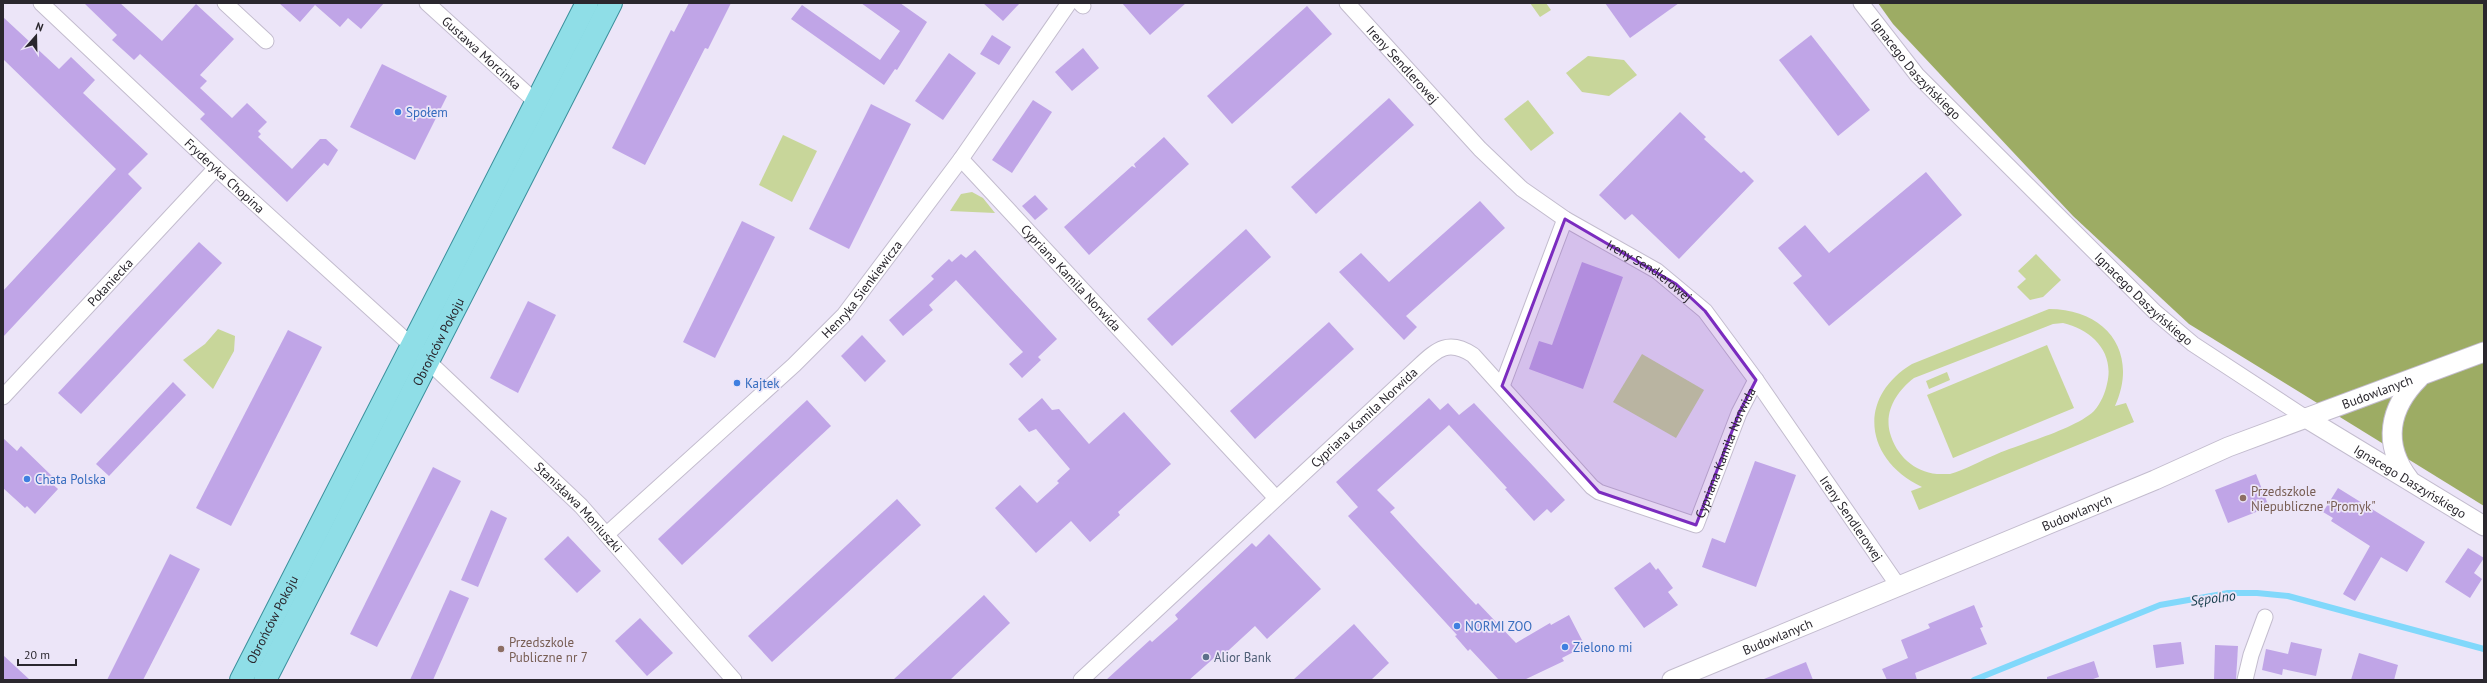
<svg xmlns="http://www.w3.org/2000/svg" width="2487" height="683" viewBox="0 0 2487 683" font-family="'PT Sans',sans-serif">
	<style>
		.green { fill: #c8d69a; fill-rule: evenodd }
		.forest { fill: #9dac64 }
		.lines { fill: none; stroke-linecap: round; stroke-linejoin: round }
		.stream { stroke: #81d8fb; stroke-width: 6 }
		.building { fill: #c0a5e7 }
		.minor-casing { stroke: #c3bcce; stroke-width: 17 }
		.tertiary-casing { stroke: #c3bcce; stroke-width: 21 }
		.primary-casing { stroke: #3b909c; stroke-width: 24 }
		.minor { stroke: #fff; stroke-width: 15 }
		.tertiary { stroke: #fff; stroke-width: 19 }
		.primary { stroke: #8fdee7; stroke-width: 22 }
		.marked { fill: #7b2cbf; fill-opacity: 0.2; stroke: #7b2cbf; stroke-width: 3; stroke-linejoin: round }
		.shop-dot { fill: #3f7fe0; stroke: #ece5f8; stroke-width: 1.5 }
		.education-dot { fill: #8d6e63; stroke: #ece5f8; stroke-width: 1.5 }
		.service-dot { fill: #5c6f8a; stroke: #ece5f8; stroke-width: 1.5 }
		.labels { text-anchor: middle; stroke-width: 3.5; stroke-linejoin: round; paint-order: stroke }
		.street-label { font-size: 13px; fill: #2a272e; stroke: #ece5f8 }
		.shop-label { font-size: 13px; fill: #366cbe; stroke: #ece5f8; text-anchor: start }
		.education-label { font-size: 13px; fill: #785e54; stroke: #ece5f8; text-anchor: start }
		.service-label { font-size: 13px; fill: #4e5e75; stroke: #ece5f8; text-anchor: start }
		.water-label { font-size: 14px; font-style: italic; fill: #163d4c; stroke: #ece5f8 }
	</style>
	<rect width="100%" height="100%" fill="#ece5f8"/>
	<g class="green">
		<polygon points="1530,3 1546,3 1551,10 1540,17"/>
		<polygon points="1588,56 1624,60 1637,75 1609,96 1582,92 1566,73"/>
		<polygon points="1528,100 1554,133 1531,151 1504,119"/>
		<polygon points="783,135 817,151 792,202 759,185"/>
		<polygon points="972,192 983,198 995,213 950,211 961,194"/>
		<polygon points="2036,254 2061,280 2043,297 2030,300 2017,287 2026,279 2018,271"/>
		<path d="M2049,309c58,0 90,44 66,97l11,-3 8,19 -215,88 -8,-19 11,-4c-57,-27 -66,-89 -10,-123zM2063,323c29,7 52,29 44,61 -2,9 -6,19 -13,27 -19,18 -71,32 -97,43 -15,6 -32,16 -47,20 -4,0 -9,0 -13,0 -23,-2 -41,-19 -47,-41 -6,-22 7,-42 24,-55l139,-54z"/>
		<polygon points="218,329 235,336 234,351 213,389 183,360 205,344"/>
		<polygon points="2047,345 2074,408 1953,458 1927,395"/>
		<polygon points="1642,354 1704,390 1676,438 1613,402"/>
		<polygon points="1947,372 1950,380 1929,389 1926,381"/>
	</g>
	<polygon class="forest" points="1878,3 2484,3 2484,506 2189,324 2073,216 1893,24"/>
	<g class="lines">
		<polyline class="stream" points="1974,680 2160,605 2228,593 2257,593 2288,596 2484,649"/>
	</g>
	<g class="building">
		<polygon points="84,3 120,3 162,41 196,4 234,39 200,75 207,81 200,88 232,118 247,103 267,122 258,131 261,134 258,137 292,169 320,139 326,139 338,150 328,166 324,163 287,202 200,119 205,114 140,54 134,60 112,40 117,35"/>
		<polygon points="279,3 384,3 361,29 348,18 340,27 315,5 300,22"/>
		<polygon points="689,3 731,3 708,49 705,48 645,165 612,148 671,30 674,32"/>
		<polygon points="861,3 900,3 927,22 897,70 895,69 884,85 791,19 802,5 880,60 900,31"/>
		<polygon points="983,3 1020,3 1003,21"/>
		<polygon points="1122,3 1186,3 1150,35"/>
		<polygon points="1605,3 1679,3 1630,38"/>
		<polygon points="1307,6 1332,34 1232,124 1207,96"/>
		<polygon points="3,17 59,69 71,57 95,80 83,93 148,154 128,174 142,188 3,337 3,291 116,169 3,59"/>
		<polygon points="992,35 1011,47 999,65 980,54"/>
		<polygon points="1811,35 1870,110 1838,136 1779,60"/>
		<polygon points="1083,48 1099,68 1072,91 1055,72"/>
		<polygon points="949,53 976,73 943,120 915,101"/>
		<polygon points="382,64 447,96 415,160 350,127"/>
		<polygon points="1389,98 1414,125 1316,214 1291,187"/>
		<polygon points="1033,100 1052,112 1012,173 992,160"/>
		<polygon points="871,104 911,124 849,249 809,229"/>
		<polygon points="1680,112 1706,137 1704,139 1741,173 1744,171 1754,181 1679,259 1632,214 1625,220 1599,195"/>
		<polygon points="1164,137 1189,164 1089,255 1064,227 1132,166 1136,168 1134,164"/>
		<polygon points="1926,172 1962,215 1829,326 1793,283 1802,276 1778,248 1805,225 1829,253"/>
		<polygon points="1035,195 1048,209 1035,220 1022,206"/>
		<polygon points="1480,201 1505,228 1406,316 1417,327 1404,340 1339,272 1361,253 1389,282"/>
		<polygon points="742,221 775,237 715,358 683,342"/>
		<polygon points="1246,229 1271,257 1172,346 1147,319"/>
		<polygon points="199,242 222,263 81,414 58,393"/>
		<polygon points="975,250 1057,339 1038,357 1041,360 1022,378 1009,364 1023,352 956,280 929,305 933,310 903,336 889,320 934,279 931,276 949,259 952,262 961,254 966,258"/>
		<polygon points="1582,262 1623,277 1583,389 1529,369 1539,341 1552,345"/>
		<polygon points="528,301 556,315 518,393 490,378"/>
		<polygon points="1329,322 1354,349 1255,439 1230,411"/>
		<polygon points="288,330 322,347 231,526 196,508"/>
		<polygon points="862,335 886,361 865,382 841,356"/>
		<polygon points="173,382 186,395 109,476 96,464"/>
		<polygon points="1042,398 1052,410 1059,409 1089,444 1124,412 1171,464 1118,512 1120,515 1090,542 1071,521 1036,553 995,508 1020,485 1037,503 1059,483 1057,481 1070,469 1036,429 1029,432 1018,419"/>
		<polygon points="1429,398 1440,410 1448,403 1459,415 1474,403 1565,500 1551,513 1547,509 1534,521 1505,489 1507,488 1449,425 1377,490 1395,508 1390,512 1419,544 1476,605 1478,603 1516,643 1550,623 1551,625 1569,615 1585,646 1562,658 1564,661 1524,680 1499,680 1470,649 1468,651 1455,636 1457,635 1348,516 1358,507 1336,482"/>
		<polygon points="807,400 831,426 682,565 658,539"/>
		<polygon points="3,438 17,451 21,446 53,477 49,481 58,489 35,514 27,506 25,508 3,488"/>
		<polygon points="1755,461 1796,475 1756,587 1702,567 1712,538 1725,543"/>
		<polygon points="433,467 461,481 377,647 350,634"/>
		<polygon points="2256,474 2269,507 2228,523 2215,490"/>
		<polygon points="2338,488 2425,542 2407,572 2381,557 2355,601 2343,594 2370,546 2331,521 2333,518 2323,512"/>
		<polygon points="897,499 921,525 772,662 748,636"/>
		<polygon points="491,510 507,518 478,587 461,580"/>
		<polygon points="1269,534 1321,589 1267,639 1255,626 1217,661 1214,658 1189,680 1106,680 1150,640 1152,642 1178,619 1175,615 1252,543 1256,547"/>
		<polygon points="568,536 601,571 577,593 544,559"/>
		<polygon points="2468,548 2484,558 2474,573 2482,579 2470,598 2445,582"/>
		<polygon points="170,554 200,569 143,680 107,680"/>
		<polygon points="1650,562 1656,570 1658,568 1673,588 1668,592 1678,605 1644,628 1614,588"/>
		<polygon points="450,590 469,598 433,680 410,680"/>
		<polygon points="984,595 1010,623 950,680 893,680"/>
		<polygon points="1974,605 1983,627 1980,628 1987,644 1915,673 1917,680 1887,680 1882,669 1908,658 1901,640 1930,628 1928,624"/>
		<polygon points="640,618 673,653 647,676 615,641"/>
		<polygon points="1354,624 1389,663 1371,680 1293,680"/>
		<polygon points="2181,642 2184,664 2156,668 2153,645"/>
		<polygon points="2291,642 2322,649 2316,676 2283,669 2282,675 2262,670 2266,649 2288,654"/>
		<polygon points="2215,645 2238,646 2236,680 2214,680"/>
		<polygon points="2359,653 2398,665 2394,680 2351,680"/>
		<polygon points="3,655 30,680 3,680"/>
		<polygon points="2094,661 2099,677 2090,680 2047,680 2047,677"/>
		<polygon points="1806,662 1813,680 1764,680 1764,679"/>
	</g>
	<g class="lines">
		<g class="minor-casing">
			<g id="minor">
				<path id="s1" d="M41,3l175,165 195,177 170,161 153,174"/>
				<polyline points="225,3 266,41"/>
				<path id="s2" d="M427,3l109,99"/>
				<polyline points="1080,3 1083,6"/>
				<path id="s3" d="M1347,3l133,146 42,40 43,30 92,52 48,40 51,69 143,207"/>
				<path id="s4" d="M1861,3l56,72 238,237 38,32 113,74"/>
				<path id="s5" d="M961,159l315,339"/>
				<polyline points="1502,386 1565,219"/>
				<path id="s6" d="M3,397l213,-229"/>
				<path id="s7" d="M607,534l187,-169 50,-50 117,-156 108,-156"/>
				<path id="s8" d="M1081,680l338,-314c18,-17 30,-27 54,-11l119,132 7,5 97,33 43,-112 17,-33"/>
				<polyline points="2245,680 2251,655 2265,617"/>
			</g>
		</g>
		<g class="tertiary-casing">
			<g id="tertiary">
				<path id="s9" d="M2306,418l178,108"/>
				<path d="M2409,479c-27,-35 -20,-71 10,-101"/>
				<path id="s10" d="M1672,680l483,-200 73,-33 256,-95"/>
			</g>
		</g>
		<g class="primary-casing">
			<g id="primary">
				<path id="s11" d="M241,680l346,-677"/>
				<path id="s12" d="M265,680l346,-677"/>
			</g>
		</g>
		<use href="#minor" class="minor"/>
		<use href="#tertiary" class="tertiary"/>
		<use href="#primary" class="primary"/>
	</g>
	<path class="marked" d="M1565,219l111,65 29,27 51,69 -17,33 -43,112 -97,-33 -97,-106z"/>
	<g class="shop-dot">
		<circle cx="398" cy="112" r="4"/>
		<circle cx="737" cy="383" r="4"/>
		<circle cx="27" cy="479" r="4"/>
		<circle cx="1457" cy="626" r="4"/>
		<circle cx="1565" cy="647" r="4"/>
	</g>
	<g class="education-dot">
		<circle cx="2243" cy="498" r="4"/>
		<circle cx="501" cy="649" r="4"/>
	</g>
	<circle class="service-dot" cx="1206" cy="657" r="4"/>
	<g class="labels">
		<g class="street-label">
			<text dy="5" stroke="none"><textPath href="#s2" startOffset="74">Gustawa Morcinka</textPath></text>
			<text dy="5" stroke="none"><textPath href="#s3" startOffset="83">Ireny Sendlerowej</textPath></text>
			<text dy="5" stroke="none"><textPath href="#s4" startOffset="86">Ignacego Daszyńskiego</textPath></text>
			<text dy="5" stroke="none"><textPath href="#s1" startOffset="252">Fryderyka Chopina</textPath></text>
			<text dy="5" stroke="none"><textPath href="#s3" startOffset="407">Ireny Sendlerowej</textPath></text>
			<text dy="5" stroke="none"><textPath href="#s5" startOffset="162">Cypriana Kamila Norwida</textPath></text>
			<text dy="5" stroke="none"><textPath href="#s6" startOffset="157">Połaniecka</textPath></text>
			<text dy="5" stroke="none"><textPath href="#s7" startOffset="354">Henryka Sienkiewicza</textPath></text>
			<text dy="5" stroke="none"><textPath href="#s4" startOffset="410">Ignacego Daszyńskiego</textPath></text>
			<text dy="5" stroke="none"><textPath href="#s12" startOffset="380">Obrońców Pokoju</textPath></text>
			<text dy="5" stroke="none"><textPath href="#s10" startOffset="762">Budowlanych</textPath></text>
			<text dy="5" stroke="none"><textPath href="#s8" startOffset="386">Cypriana Kamila Norwida</textPath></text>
			<text dy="5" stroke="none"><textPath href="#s8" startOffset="890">Cypriana Kamila Norwida</textPath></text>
			<text dy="5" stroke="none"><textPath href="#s9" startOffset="122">Ignacego Daszyńskiego</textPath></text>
			<text dy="5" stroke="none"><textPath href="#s1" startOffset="737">Stanisława Moniuszki</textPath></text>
			<text dy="5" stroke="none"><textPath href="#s10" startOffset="438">Budowlanych</textPath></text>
			<text dy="5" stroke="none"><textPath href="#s3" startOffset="730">Ireny Sendlerowej</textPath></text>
			<text dy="5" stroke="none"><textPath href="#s11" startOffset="68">Obrońców Pokoju</textPath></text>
			<text dy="5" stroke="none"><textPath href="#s10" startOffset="114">Budowlanych</textPath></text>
		</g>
		<g class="shop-label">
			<text x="406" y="117">Społem</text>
			<text x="745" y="388">Kajtek</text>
			<text x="35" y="484">Chata Polska</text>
			<text x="1465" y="631">NORMI ZOO</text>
			<text x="1573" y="652">Zielono mi</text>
		</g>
		<g class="education-label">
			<text x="2251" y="496">Przedszkole<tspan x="2251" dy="15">Niepubliczne "Promyk"</tspan></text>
			<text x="509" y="647">Przedszkole<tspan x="509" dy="15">Publiczne nr 7</tspan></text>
		</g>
		<g class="service-label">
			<text x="1214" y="662">Alior Bank</text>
		</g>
		<g class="water-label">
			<text transform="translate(2213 598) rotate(-7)" y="5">Sępolno</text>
		</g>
	</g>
	<rect width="2487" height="683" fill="none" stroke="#2a272e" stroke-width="8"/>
	<g transform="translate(36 36) rotate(20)" stroke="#ece5f8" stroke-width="3" paint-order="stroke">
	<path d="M0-3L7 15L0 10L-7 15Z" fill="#2a272e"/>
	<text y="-6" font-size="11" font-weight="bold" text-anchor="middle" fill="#2a272e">N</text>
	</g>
	<path d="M18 659v6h58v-6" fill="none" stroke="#2a272e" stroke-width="2"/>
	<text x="24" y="659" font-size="12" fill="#2a272e" stroke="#ece5f8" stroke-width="3" paint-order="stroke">20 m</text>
</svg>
